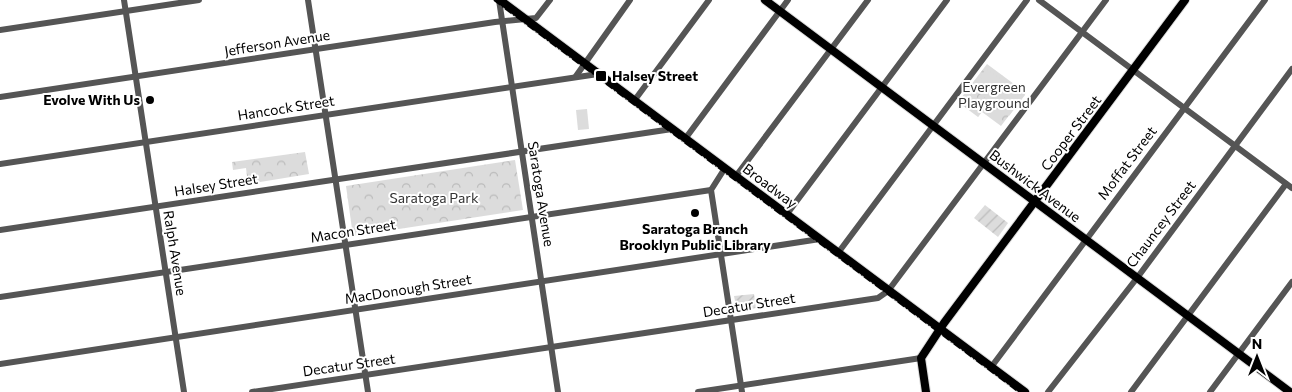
<svg xmlns="http://www.w3.org/2000/svg" width="1292" height="392" viewBox="0 0 1292 392" font-family="Commissioner,sans-serif">
	<style>
		.park { fill: url(#park-crowns) }
		.garden { fill: url(#garden-furrows) }
		.pitch { fill: #dcdcdc }
		.lines { fill: none; stroke-linecap: round; stroke-linejoin: round }
		.major-casing { stroke: #dbdbdb; stroke-width: 10 }
		.minor { stroke: #555; stroke-width: 6 }
		.major { stroke: #000; stroke-width: 8 }
		.rail { stroke: #000; stroke-width: 2; stroke-dasharray: 8 2.5 1 2.5; stroke-linecap: butt }
		.poi-dot { fill: #000; stroke: #fff; stroke-width: 2 }
		.labels { text-anchor: middle; stroke-width: 4; stroke-linejoin: round; paint-order: stroke }
		.street-label { font-size: 14px; fill: #000; stroke: #fff }
		.poi-label { font-size: 14px; font-weight: bold; fill: #000; stroke: #fff; text-anchor: start }
		.park-label { font-size: 14px; fill: #333; stroke: #fff }
	</style>
	<defs>
		<pattern id="park-crowns" width="20" height="18" patternUnits="userSpaceOnUse" patternTransform="scale(1.25)"><rect width="20" height="18" fill="#dcdcdc"/><path d="M2 6a3 3 0 1 1 6 0M12 15a3 3 0 1 1 6 0" fill="none" stroke="#bbb"/></pattern>
		<pattern id="garden-furrows" width="10" height="10" patternUnits="userSpaceOnUse" patternTransform="scale(1.25)"><rect width="10" height="10" fill="#dcdcdc"/><path d="M-1 1l2-2M0 10L10 0M9 11l2-2" fill="none" stroke="#bbb"/></pattern>
	</defs>
	<rect width="100%" height="100%" fill="#fff"/>
	<g class="park">
		<polygon points="987,64 1026,93 1001,126 982,112 978,117 958,102"/>
		<polygon points="305,152 309,174 248,184 246,168 233,170 232,162"/>
		<polygon points="515,160 523,210 353,236 346,186"/>
	</g>
	<g class="garden">
		<polygon points="985,205 1008,223 998,237 974,218"/>
		<polygon points="754,294 756,308 737,311 734,296"/>
	</g>
	<g class="pitch">
		<polygon points="986,69 1001,79 995,88 980,77"/>
		<polygon points="975,80 993,93 988,100 970,87"/>
		<polygon points="1006,81 1025,95 1009,116 990,101"/>
		<polygon points="587,109 589,129 578,130 576,110"/>
	</g>
	<g class="lines">
		<g class="major-casing">
			<g id="major">
				<polyline points="500,0 1025,392"/>
				<polyline points="765,0 1290,392"/>
				<polyline points="926,392 921,358 944,323 1185,0"/>
			</g>
		</g>
		<g class="minor">
			<polyline points="124,0 184,392"/>
			<polyline points="308,0 368,392"/>
			<polyline points="499,0 558,392"/>
			<polyline points="1039,0 1292,188"/>
			<polyline points="0,30 199,0"/>
			<polyline points="576,76 630,0"/>
			<polyline points="0,97 495,22 536,18 550,0"/>
			<polyline points="634,101 709,0"/>
			<polyline points="685,139 788,0"/>
			<polyline points="0,164 598,74"/>
			<polyline points="725,168 711,190 742,392"/>
			<polyline points="736,176 868,0"/>
			<polyline points="787,214 947,0"/>
			<polyline points="0,230 672,129"/>
			<polyline points="838,253 1027,0"/>
			<polyline points="0,297 711,190"/>
			<polyline points="0,364 820,239"/>
			<polyline points="992,366 1265,0"/>
			<polyline points="252,392 878,298 888,291 1106,0"/>
			<polyline points="698,392 921,358"/>
			<polyline points="1048,392 1137,278 1292,69"/>
			<polyline points="1131,392 1286,184"/>
			<polyline points="1210,392 1292,282"/>
		</g>
		<use href="#major" class="major"/>
		<polyline class="rail" points="494,0 1019,392"/>
	</g>
	<g class="poi-dot">
		<rect x="595" y="70" width="12" height="12" rx="2.5"/>
		<circle cx="150" cy="100" r="5"/>
		<circle cx="695" cy="213" r="5"/>
	</g>
	<g class="labels">
		<g class="street-label">
			<text transform="translate(277 43) rotate(-9)" y="5">Jefferson Avenue</text>
			<text transform="translate(286 108) rotate(-9)" y="5">Hancock Street</text>
			<text transform="translate(1071 133) rotate(-53)" y="5">Cooper Street</text>
			<text transform="translate(1127 163) rotate(-53)" y="5">Moffat Street</text>
			<text transform="translate(216 185) rotate(-9)" y="5">Halsey Street</text>
			<text transform="translate(770 186) rotate(37)" y="5">Broadway</text>
			<text transform="translate(1035 186) rotate(37)" y="5">Bushwick Avenue</text>
			<text transform="translate(541 194) rotate(81)" y="5">Saratoga Avenue</text>
			<text transform="translate(1161 224) rotate(-53)" y="5">Chauncey Street</text>
			<text transform="translate(353 231) rotate(-9)" y="5">Macon Street</text>
			<text transform="translate(175 253) rotate(81)" y="5">Ralph Avenue</text>
			<text transform="translate(408 289) rotate(-9)" y="5">MacDonough Street</text>
			<text transform="translate(749 305) rotate(-9)" y="5">Decatur Street</text>
			<text transform="translate(349 365) rotate(-8)" y="5">Decatur Street</text>
		</g>
		<g class="poi-label">
			<text x="612" y="81">Halsey Street</text>
			<text x="140" y="105" text-anchor="end">Evolve With Us</text>
			<text x="695" y="234" text-anchor="middle">Saratoga Branch<tspan x="695" dy="16">Brooklyn Public Library</tspan></text>
		</g>
		<g class="park-label">
			<text x="994" y="92">Evergreen<tspan x="994" dy="16">Playground</tspan></text>
			<text x="434" y="203">Saratoga Park</text>
		</g>
	</g>
	<g transform="translate(1257 357)" stroke="#ffffff" stroke-width="4" paint-order="stroke">
	<path d="M0-4L9 19L0 12L-9 19Z" fill="#000000"/>
	<text y="-8" font-size="14" font-weight="bold" text-anchor="middle" fill="#000000">N</text>
	</g>
</svg>
